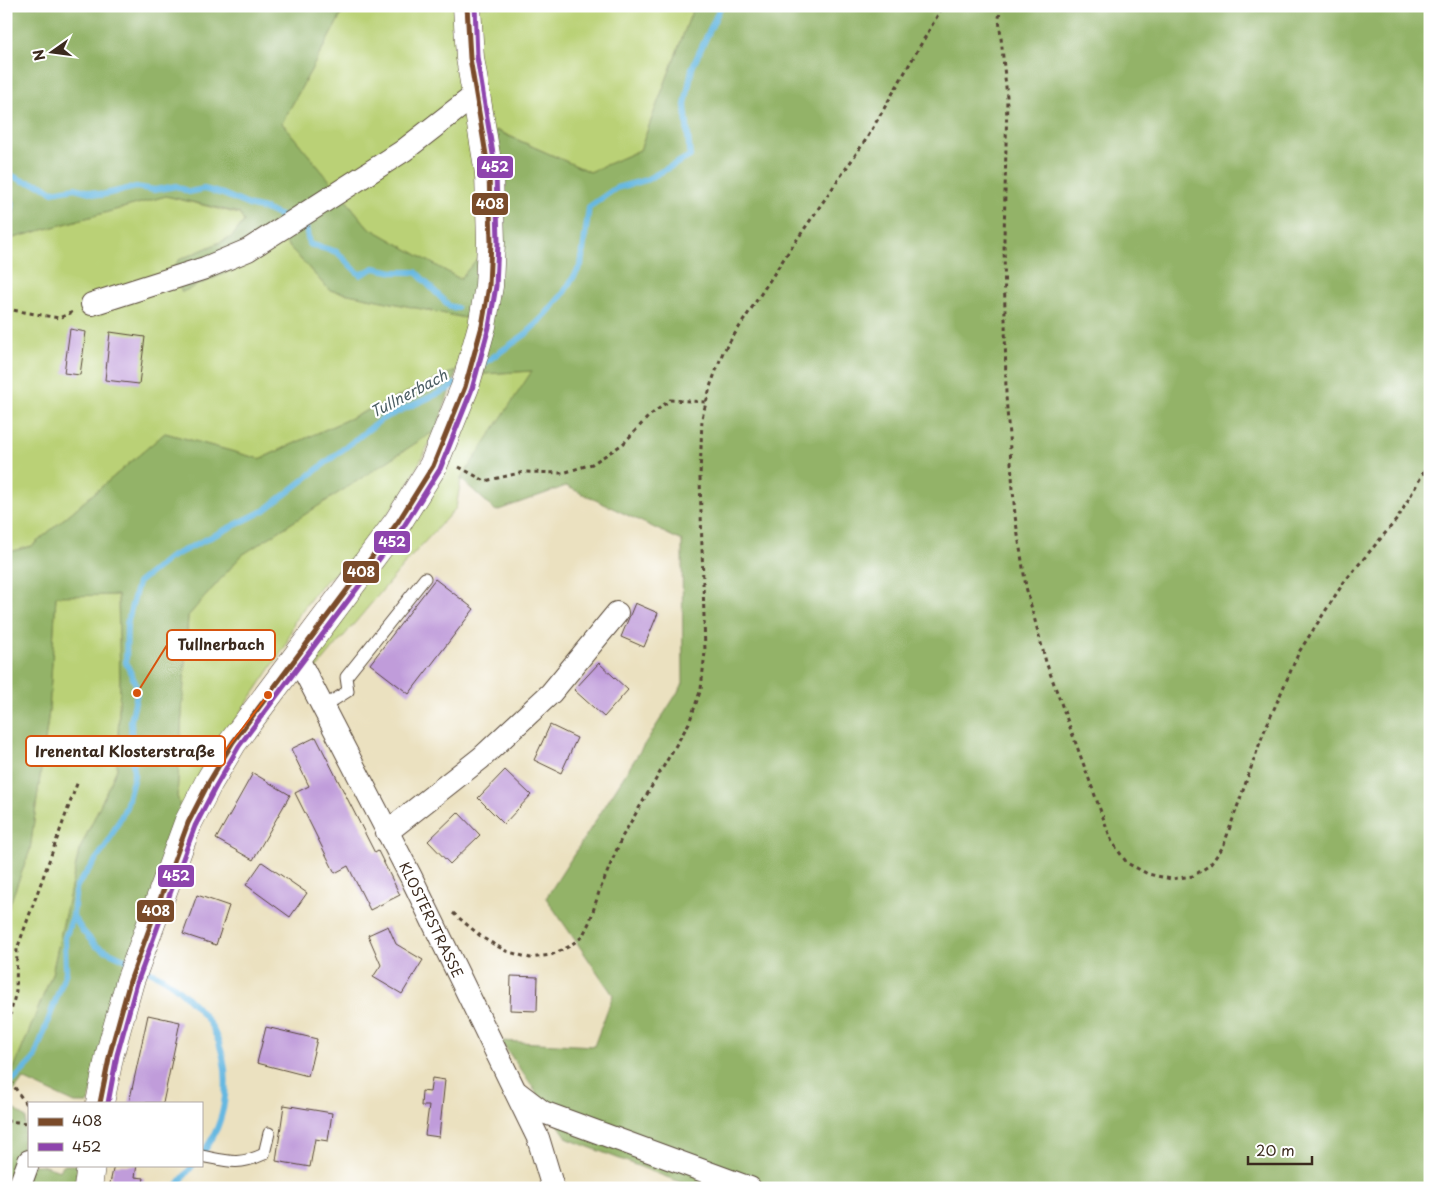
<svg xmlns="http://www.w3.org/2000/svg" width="1436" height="1194" viewBox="0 0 1436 1194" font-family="'Playpen Sans',sans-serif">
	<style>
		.green { fill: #bad176; stroke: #7a7e4a }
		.forest { fill: #93b367; stroke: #676e42 }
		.water { fill: #66b8e1; stroke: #507180 }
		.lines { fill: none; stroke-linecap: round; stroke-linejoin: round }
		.stream { stroke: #66b8e1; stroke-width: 6 }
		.building { fill: #c09cda }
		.service-casing { stroke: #554536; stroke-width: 13 }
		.minor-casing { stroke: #554536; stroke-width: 24 }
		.tertiary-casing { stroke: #554536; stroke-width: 29 }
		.path { stroke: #554536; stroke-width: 3; stroke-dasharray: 4 4; stroke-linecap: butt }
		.service { stroke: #fff; stroke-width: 11 }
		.minor { stroke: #fff; stroke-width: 22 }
		.tertiary { stroke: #fff; stroke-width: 28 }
		.bus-1-casing { stroke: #fff; stroke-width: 9 }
		.bus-2-casing { stroke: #fff; stroke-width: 9 }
		.bus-1 { stroke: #7a4b2a; stroke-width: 5 }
		.bus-2 { stroke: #8e44ad; stroke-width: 5 }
		.labels { text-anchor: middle; stroke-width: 4.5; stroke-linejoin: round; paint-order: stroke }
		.street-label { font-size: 14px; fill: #3b2a1e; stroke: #fff }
		.water-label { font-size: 15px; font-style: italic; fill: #4a5c62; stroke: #fff }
		.leader { fill: none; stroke: #d7540e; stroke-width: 2 }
		.callout-dot { fill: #d7540e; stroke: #fff; stroke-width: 2 }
		.callout { fill: #fff; stroke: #d7540e; stroke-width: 2 }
		.callout-label { font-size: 15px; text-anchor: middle; font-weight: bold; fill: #3b2a1e }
		.line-badge { stroke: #fff; stroke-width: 2 }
		.badge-label { font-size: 14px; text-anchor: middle; font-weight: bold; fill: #fff }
	</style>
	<rect width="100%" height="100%" fill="#fff"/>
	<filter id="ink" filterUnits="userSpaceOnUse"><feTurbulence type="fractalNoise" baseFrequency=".02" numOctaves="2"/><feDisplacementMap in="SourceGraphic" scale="10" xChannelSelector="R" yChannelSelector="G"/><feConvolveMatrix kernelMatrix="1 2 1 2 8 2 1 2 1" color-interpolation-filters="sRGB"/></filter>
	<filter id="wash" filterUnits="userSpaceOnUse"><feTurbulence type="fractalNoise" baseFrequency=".0096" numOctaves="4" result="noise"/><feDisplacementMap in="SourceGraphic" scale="20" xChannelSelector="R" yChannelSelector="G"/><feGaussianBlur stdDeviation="1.12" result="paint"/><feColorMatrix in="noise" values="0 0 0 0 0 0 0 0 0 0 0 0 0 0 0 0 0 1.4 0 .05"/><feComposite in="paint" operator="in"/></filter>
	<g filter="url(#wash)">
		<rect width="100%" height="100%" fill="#ebe1c0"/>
		<g class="green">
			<polygon points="346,6 694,6 640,150 590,172 496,130 502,230 460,279 368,227 282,123"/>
			<polygon points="166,196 239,214 244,221 232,237 179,260 246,245 274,230 329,290 475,320 457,370 260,459 165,433 32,546 6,553 6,240"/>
			<polygon points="533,371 461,479 456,508 408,560 316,669 311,656 456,445 476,400 483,374"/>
			<polygon points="436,430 406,489 355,558 349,561 320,586 295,620 285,647 213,753 183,818 177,796 188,616 242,555"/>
			<polygon points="56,595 118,595 120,681 117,769 79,851 52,974 11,1076 6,1075 6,914 30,850 49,711"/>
		</g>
		<g class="forest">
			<polygon points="6,6 346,6 282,123 368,227 460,279 502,230 495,130 590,172 640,150 694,6 1430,6 1430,1188 695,1188 568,1139 501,1041 594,1046 613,995 546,898 683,684 682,541 566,486 496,511 461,479 532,371 483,374 490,327 475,320 329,290 274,230 246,245 235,269 182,292 170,271 179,260 232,237 244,221 239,213 166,196 6,240 13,221 6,190 10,174 6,170"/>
			<polygon points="457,370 436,430 242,555 188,616 177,796 183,818 88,1103 75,1103 23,1079 6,1102 6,1075 11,1076 52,974 79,851 117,769 120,681 118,595 56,596 49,711 30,850 6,914 6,553 32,546 165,433 260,459"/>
			<polygon points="6,1103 26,1118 21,1159 29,1165 42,1165 60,1171 63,1165 78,1165 75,1188 6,1188"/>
		</g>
		<polygon class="water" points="6,170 10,174 6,190 15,202 13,221 6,240"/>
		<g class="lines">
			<g class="stream">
				<polyline points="6,173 23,181 42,185 52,192 75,188 101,195 136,187 155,190 176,186 189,192 204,189 223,194 251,206 265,209 285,218 288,217"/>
				<polyline points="300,221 306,227 309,244 337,252 360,275 374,268 394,272 416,272 449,306 457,308"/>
				<polyline points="480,366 526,334 546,314 563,294 581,265 589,207 616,188 646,180 690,156 685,105 692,68 721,6"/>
				<polyline points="131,962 96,946 82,930 73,916 76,887 106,846 126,807 134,776 131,721 137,693 135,682 126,663 127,624 138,583 169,558 265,510 382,419 448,389 455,384"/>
				<path d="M143,968c6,3 14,6 20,10 15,9 44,37 51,53 19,39 15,90 -13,124"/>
				<polyline points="14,1080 34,1059 66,972 65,938 73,916"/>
				<polyline points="175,1188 193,1165"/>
			</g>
		</g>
		<g id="blocks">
			<g class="building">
				<polygon points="70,329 86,332 80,375 64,373"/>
				<polygon points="110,332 145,337 139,384 105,380"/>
				<polygon points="435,579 474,609 409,694 370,664"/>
				<polygon points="635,603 658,613 644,647 621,637"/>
				<polygon points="599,663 628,690 604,717 574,690"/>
				<polygon points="550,725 577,738 561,773 534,760"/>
				<polygon points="316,737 375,853 378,851 400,895 370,910 348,866 335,873 295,793 309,786 291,749"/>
				<polygon points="505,770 531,795 504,824 478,798"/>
				<polygon points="253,773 290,795 253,860 216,839"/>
				<polygon points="458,812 480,835 450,864 428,841"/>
				<polygon points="262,862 307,893 290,917 246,885"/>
				<polygon points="197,895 229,906 216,945 183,934"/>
				<polygon points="388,926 396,944 423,960 402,994 373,977 381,965 368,935"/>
				<polygon points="511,976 538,977 537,1011 510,1010"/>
				<polygon points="148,1015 180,1022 163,1103 129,1103"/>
				<polygon points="266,1027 317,1039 308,1076 257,1063"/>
				<polygon points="432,1078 445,1080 439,1137 425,1135 429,1106 421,1106 422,1091 430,1092"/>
				<polygon points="284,1105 332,1113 328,1141 315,1139 310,1167 276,1161"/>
				<polygon points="114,1165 137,1165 135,1177 144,1178 142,1188 109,1188"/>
			</g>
		</g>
	</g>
	<g filter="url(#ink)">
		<use href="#blocks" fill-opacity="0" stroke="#554536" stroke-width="1"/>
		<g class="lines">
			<g class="service-casing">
				<g id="service">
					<polyline points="323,707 348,691 346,677 425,578"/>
					<path d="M201,1156c26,5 38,10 63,-2l5,-21"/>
				</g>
			</g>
			<g class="minor-casing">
				<g id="minor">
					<polyline points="92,304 205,268 248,250 403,151 475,95"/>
					<polyline points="297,657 411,877 538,1138 553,1188"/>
					<polyline points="387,832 481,758 551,693 617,613"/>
					<polyline points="518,1093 543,1112 750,1188"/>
					<polyline points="19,1188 29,1161"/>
				</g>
			</g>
			<g class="tertiary-casing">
				<g id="tertiary">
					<polyline points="100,1103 110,1053 130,981 188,823 209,782 233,742 398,522 433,466 465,387 482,326 489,286 491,242 489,173 470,58 467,6"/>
					<polyline points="88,1188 91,1165"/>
				</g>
			</g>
			<g class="path">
				<polyline points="1001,6 999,18 1007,97 1004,240 1006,396 1015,516 1026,587 1046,662 1112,842 1127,863 1148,874 1171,879 1193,876 1210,865 1223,847 1263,734 1299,652 1344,582 1398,518 1430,461"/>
				<polyline points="6,309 59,318 73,312"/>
				<polyline points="459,467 485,481 524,472 563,473 592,464 623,444 648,417 670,400 707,402"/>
				<polyline points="453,913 483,938 506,951 530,958 551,955 568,947 582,937 590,921 599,892 622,837 689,723 701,689 705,652 700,478 702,418 711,384 723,352 785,257 867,138 943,6"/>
				<polyline points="6,1032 16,991 17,949 78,781"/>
				<polyline points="6,1074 29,1109"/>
				<polyline points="6,1121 29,1123"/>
			</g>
			<use href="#service" class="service"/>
			<use href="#minor" class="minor"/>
			<use href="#tertiary" class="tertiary"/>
			<g class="bus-1-casing">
				<polyline id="bus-1" points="100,1103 110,1053 130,981 188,823 209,782 233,742 398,522 433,466 465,387 482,326 489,286 491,242 489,173 470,58 467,6"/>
			</g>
			<g class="bus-2-casing">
				<polyline id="bus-2" points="108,1103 117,1055 137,983 195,826 216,786 239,746 404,526 440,469 472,389 489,327 496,286 498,242 496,172 477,57 475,6"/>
			</g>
			<use href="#bus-1" class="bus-1"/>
			<use href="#bus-2" class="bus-2"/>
		</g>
	</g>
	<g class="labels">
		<g class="street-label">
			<text transform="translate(431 920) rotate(64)" y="5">KLOSTERSTRASSE</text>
		</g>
		<g class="water-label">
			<text transform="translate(409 394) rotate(-28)" y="5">Tullnerbach</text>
		</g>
	</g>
	<path class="leader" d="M137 693L167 645M268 695L225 751"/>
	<g class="callout-dot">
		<circle cx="137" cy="693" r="5"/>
		<circle cx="268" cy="695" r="5"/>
	</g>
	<g class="callout">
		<rect x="167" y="630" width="108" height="30" rx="5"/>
		<rect x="26" y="736" width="199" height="30" rx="5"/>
	</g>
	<g class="callout-label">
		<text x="221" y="650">Tullnerbach</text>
		<text x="125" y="757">Irenental Klosterstraße</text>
	</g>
	<g class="line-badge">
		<rect x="476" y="155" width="38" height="24" rx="5" fill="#8e44ad"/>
		<rect x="471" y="192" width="38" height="24" rx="5" fill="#7a4b2a"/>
		<rect x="373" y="530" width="38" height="24" rx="5" fill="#8e44ad"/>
		<rect x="342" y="560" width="38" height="24" rx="5" fill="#7a4b2a"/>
		<rect x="157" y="864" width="38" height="24" rx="5" fill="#8e44ad"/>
		<rect x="136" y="899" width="39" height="24" rx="5" fill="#7a4b2a"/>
	</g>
	<g class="badge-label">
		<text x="495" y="172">452</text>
		<text x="490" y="209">408</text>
		<text x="392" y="547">452</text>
		<text x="361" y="577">408</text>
		<text x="176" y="881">452</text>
		<text x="156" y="916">408</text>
	</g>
	<rect width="1436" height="1194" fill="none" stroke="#fff" stroke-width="25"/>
	<rect x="28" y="1102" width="175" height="65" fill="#ffffff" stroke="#b1aaa5"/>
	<rect x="38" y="1118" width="25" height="8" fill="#7a4b2a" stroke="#b1aaa5"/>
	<text x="72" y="1126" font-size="15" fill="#3b2a1e">408</text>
	<rect x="38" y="1143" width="25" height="8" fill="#8e44ad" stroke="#b1aaa5"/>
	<text x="72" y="1152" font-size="15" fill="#3b2a1e">452</text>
	<g transform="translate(52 52) rotate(256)" stroke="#ffffff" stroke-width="4" paint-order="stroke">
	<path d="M0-4L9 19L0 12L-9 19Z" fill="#3b2a1e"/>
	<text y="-8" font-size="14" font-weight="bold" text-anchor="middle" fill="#3b2a1e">N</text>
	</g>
	<path d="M1248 1156v8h64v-8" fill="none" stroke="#3b2a1e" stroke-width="2.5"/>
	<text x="1256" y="1156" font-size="15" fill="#3b2a1e" stroke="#ffffff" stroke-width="4" paint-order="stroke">20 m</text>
</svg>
